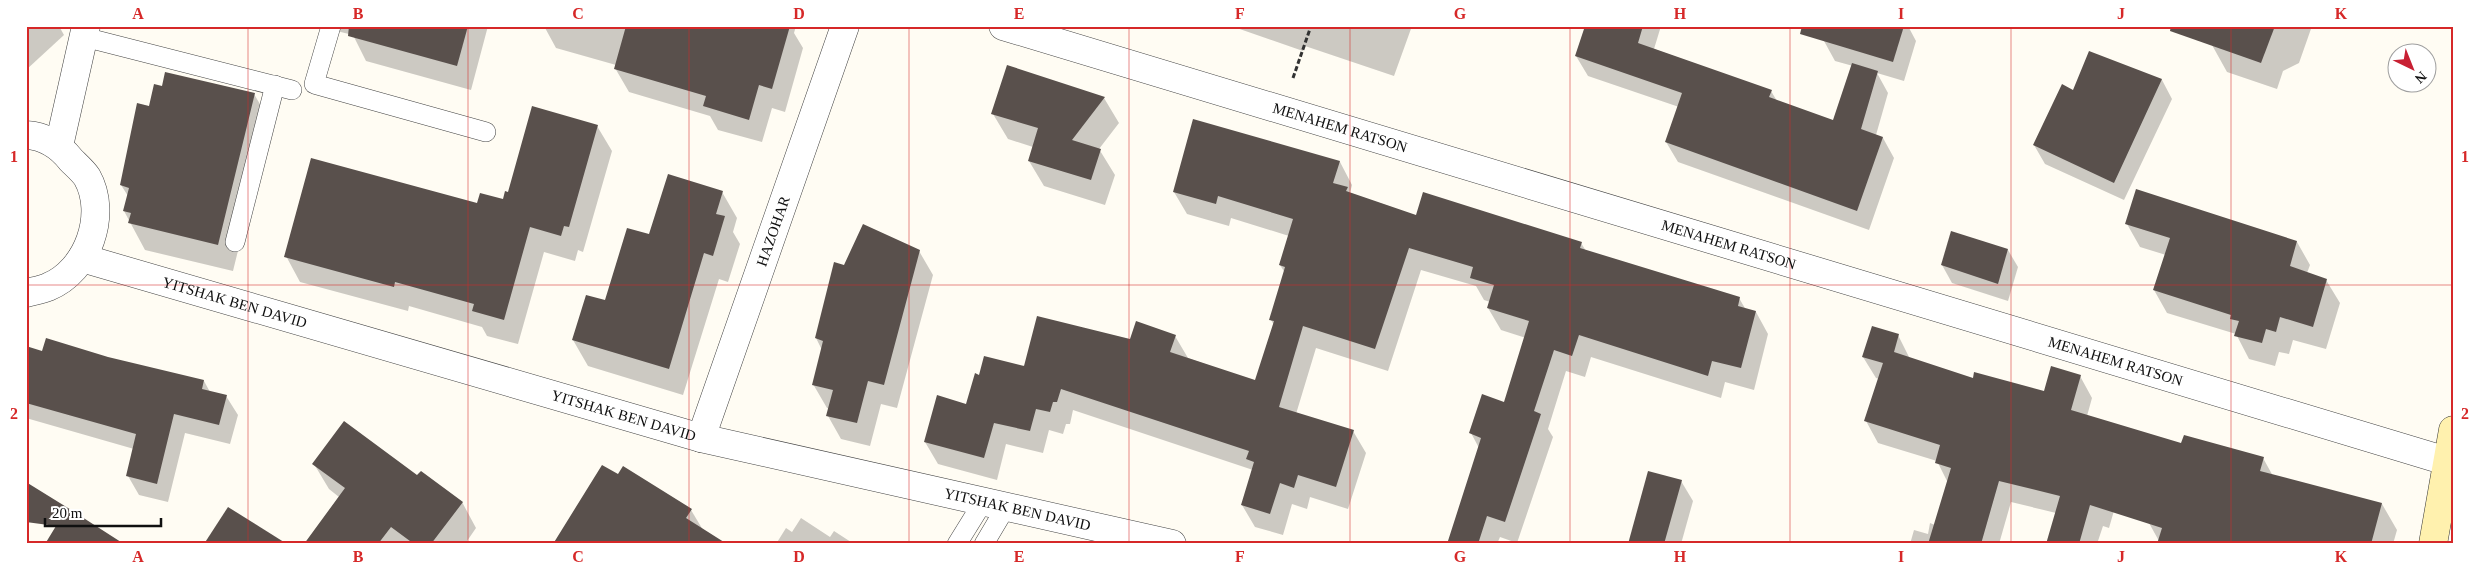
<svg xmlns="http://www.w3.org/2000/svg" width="2479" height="570" viewBox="0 0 2479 570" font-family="'Times New Roman',serif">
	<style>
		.shadow { fill: #0003 }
		.building { fill: #59504c }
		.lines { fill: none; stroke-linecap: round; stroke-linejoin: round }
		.service-casing { stroke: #434343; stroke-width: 20 }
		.minor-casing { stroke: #434343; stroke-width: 29 }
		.tertiary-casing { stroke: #434343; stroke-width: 29 }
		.secondary-casing { stroke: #323232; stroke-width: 29 }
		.path { stroke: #323232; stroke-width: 3; stroke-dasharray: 5 2.5; stroke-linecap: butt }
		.service { stroke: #fff; stroke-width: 19 }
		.minor { stroke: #fff; stroke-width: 28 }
		.tertiary { stroke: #fff; stroke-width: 28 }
		.secondary { stroke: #fff1ae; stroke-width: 28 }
		.grid { fill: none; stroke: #d62828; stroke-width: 1; stroke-opacity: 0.55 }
		.labels { text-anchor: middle; stroke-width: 5; stroke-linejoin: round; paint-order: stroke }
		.street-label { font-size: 15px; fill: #101010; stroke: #fff }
		.neatline { fill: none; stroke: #d62828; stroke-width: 2 }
		.grid-label { font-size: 16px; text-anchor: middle; font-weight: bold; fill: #d62828 }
	</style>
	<rect width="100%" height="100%" fill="#fffcf3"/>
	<g class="shadow">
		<polygon points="26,26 59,26 64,35 26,70"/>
		<polygon points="316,26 488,26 471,90 366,61 353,35"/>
		<polygon points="544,26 796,26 794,33 803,48 785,112 772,108 762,142 718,130 710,116 629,92 615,68 616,65 556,48"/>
		<polygon points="1231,26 1412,26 1394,76 1305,46 1303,51"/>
		<polygon points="1586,26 1661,26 1654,49 1771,91 1777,101 1834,121 1853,66 1835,61 1824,41 1828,26 1908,26 1916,41 1904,81 1877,73 1888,93 1876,135 1883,138 1894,158 1869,230 1678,162 1666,142 1679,107 1588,76 1576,56"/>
		<polygon points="2219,26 2312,26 2299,63 2283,71 2277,89 2227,72 2212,45"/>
		<polygon points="2090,53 2162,80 2172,99 2124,200 2045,164 2034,145 2074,91"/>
		<polygon points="1008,66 1104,98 1119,123 1099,149 1115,175 1105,205 1044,186 1029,161 1033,147 1008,139 993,114"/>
		<polygon points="254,94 270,121 233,271 145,250 124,211 128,196 121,185 150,107"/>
		<polygon points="597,126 612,151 583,252 578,250 575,261 544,252 518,344 487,336 482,327 409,306 408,311 300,282 286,256 478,204 504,201 509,193"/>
		<polygon points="1340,162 1352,185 1350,193 1417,216 1581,243 1586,251 1739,298 1746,310 1756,312 1768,334 1754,390 1725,382 1721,398 1591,357 1585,377 1566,371 1548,429 1553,437 1517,543 1500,537 1497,544 1448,544 1479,448 1471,433 1504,404 1526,338 1501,330 1488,308 1490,302 1484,300 1476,286 1421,270 1388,371 1316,348 1296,414 1353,431 1366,453 1348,509 1310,497 1307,509 1292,504 1283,535 1255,527 1242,505 1253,470 1073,410 1070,424 1066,424 1063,434 1049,430 1043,453 1006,444 997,480 938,464 925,442 967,405 980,376 1131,340 1175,336 1188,358 1256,382 1274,325 1271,320 1285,273 1280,265 1289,236 1231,218 1229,226 1187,214 1174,192"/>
		<polygon points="722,192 737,218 733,232 740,244 728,282 719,279 683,395 588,366 573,340 606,302 650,235"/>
		<polygon points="2127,224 2297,242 2310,265 2307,273 2326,280 2340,303 2326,349 2293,340 2289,354 2279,352 2275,366 2249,359 2236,334 2167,313 2154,290 2166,255 2140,247"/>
		<polygon points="2008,250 2018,267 2008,301 1952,283 1942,265"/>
		<polygon points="919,251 933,275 897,408 881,404 870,446 841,439 828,416 830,409 827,408 813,384 822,350 816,338 845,266"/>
		<polygon points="1898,335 1910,359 1973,379 2044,393 2080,376 2092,398 2087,416 2132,448 2109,528 2103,526 2097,544 2074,544 2056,513 2011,502 1999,544 1910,544 1914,530 1928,534 1930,523 1935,525 1948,483 1937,461 1878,443 1866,421 1879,379 1876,378 1863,357"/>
		<polygon points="26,348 43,353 108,358 204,381 210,392 226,396 238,415 230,444 185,433 168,502 139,495 128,476 134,449 26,418"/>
		<polygon points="2263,458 2273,476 2382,504 2397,530 2393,544 2158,544 2159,541 2149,523"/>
		<polygon points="314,464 417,477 462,502 476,528 465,544 305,544 339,497 329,489"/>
		<polygon points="618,476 691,510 703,530"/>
		<polygon points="1681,481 1693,501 1681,544 1630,544"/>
		<polygon points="801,518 830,537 834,531 854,544 776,544 786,528 792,532"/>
	</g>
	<g class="building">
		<polygon points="349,26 468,26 457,66 348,36"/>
		<polygon points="626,26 790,26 772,89 759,85 749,120 703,106 706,96 614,69"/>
		<polygon points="1585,26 1643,26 1638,43 1772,90 1769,97 1833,120 1852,63 1878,71 1861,129 1883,137 1857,211 1665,142 1682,93 1575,56"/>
		<polygon points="1802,26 1904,26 1893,62 1800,34"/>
		<polygon points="2171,26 2275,26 2261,63 2170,31"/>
		<polygon points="2089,51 2162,79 2114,183 2033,145 2062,84 2073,90"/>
		<polygon points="1007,65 1105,97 1072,140 1101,149 1091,180 1028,161 1038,128 991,114"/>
		<polygon points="165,72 255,93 218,245 128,223 131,213 123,211 129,188 120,185 137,103 149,106 154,84 162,86"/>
		<polygon points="532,106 598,125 569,227 564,226 561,236 530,227 504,320 472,311 474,304 395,282 394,287 284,257 311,158 477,203 480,193 503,199 505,191 508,192"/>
		<polygon points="1193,119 1340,161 1333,183 1348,187 1346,191 1416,215 1423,192 1582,242 1580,248 1740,297 1738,306 1756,311 1741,368 1712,361 1708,376 1579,335 1572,356 1554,350 1534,411 1541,414 1505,522 1487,516 1478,544 1447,544 1481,438 1469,433 1482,394 1504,402 1529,321 1487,308 1494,285 1470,278 1473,267 1409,248 1375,349 1303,326 1279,407 1354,430 1336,487 1298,475 1294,488 1280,483 1270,514 1241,505 1254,462 1246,459 1249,451 1061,389 1057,402 1053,402 1050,412 1036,409 1030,431 994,423 984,458 924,442 937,395 966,404 975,373 979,375 984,356 1024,366 1037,316 1130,339 1136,321 1176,335 1170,352 1255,380 1274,321 1269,320 1285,267 1279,265 1293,219 1218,196 1216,204 1173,192"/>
		<polygon points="668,174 723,191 716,214 725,216 713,256 704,253 669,369 572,340 586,295 605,300 627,228 649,234"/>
		<polygon points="2136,189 2297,241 2290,266 2327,279 2313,327 2280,317 2276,332 2266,329 2262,343 2234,336 2239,321 2230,319 2231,315 2153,290 2170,238 2125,224"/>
		<polygon points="863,224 920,250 884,385 868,381 857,423 826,416 833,390 812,385 823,341 815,338 834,262 844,265"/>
		<polygon points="1951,231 2008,249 1998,284 1941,265"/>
		<polygon points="1872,326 1899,334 1894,352 1973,378 1974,372 2044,391 2051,366 2081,375 2071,410 2181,443 2184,435 2264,457 2260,471 2382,503 2371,544 2157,544 2162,528 2090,505 2079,544 2046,544 2060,496 1999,481 1981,544 1928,544 1951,468 1935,463 1940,445 1864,421 1883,363 1862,357"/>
		<polygon points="46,338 108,357 204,380 202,389 227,395 219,425 174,414 157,484 126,476 136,434 26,403 26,346 42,351"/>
		<polygon points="344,421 417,475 421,471 463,502 431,544 414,544 391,527 378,544 304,544 345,488 312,464"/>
		<polygon points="602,465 618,474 623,466 692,509 686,518 727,544 553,544"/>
		<polygon points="1648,471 1682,480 1664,544 1628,544"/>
		<polygon points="26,482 68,508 124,544 45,544 56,526 26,522"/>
		<polygon points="228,507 287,544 204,544"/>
	</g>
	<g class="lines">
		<g class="service-casing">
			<g id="service">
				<polyline points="331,26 314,84 486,132"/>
				<polyline points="84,37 292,90"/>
				<polyline points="235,242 275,85"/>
				<polyline points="957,544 983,502"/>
				<polyline points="984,544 1006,507"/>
			</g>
		</g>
		<g class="minor-casing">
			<g id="minor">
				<path id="s1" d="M1003,26l1450,437"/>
				<polyline points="59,146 86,26"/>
				<path id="s2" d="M701,438l144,-412"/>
			</g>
		</g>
		<g class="tertiary-casing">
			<g id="tertiary">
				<path d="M26,135c19,1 34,11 45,25 5,5 12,11 16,17 21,37 1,94 -39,110 -7,3 -15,4 -22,6"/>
				<path id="s3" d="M82,258l619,180 471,106"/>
			</g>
		</g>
		<g class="secondary-casing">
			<polyline id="secondary" points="2433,544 2453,430"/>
		</g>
		<polyline class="path" points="1293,78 1311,26"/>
		<use href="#service" class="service"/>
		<use href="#minor" class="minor"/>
		<use href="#tertiary" class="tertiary"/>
		<use href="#secondary" class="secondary"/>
	</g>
	<path class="grid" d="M248,26v518M468,26v518M689,26v518M909,26v518M1129,26v518M1350,26v518M1570,26v518M1790,26v518M2011,26v518M2231,26v518M26,285h2427"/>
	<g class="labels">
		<g class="street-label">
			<text dy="5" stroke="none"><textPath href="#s1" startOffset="352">MENAHEM RATSON</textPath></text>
			<text dy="5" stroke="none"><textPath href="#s2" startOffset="219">HAZOHAR</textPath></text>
			<text dy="5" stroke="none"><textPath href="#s1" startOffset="758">MENAHEM RATSON</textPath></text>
			<text dy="5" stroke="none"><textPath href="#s3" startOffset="159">YITSHAK BEN DAVID</textPath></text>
			<text dy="5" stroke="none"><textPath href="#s1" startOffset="1162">MENAHEM RATSON</textPath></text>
			<text dy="5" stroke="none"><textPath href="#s3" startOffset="564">YITSHAK BEN DAVID</textPath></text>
			<text dy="5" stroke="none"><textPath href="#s3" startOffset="969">YITSHAK BEN DAVID</textPath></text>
		</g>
	</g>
	<rect width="2479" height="570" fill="none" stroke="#ffffff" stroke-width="55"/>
	<g transform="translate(2412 68) rotate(137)"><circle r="24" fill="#ffffff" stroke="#9f9f9f"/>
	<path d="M0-4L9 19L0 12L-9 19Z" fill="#c82033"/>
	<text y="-8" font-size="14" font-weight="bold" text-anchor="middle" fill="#101010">N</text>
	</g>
	<path d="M45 518v8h116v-8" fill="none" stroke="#101010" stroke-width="2.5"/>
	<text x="52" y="518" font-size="15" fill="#101010" stroke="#ffffff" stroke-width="4" paint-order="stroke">20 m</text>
	<rect x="28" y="28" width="2424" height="514" class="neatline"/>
	<g class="grid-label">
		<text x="138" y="19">A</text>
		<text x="358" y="19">B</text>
		<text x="578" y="19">C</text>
		<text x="799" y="19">D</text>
		<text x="1019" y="19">E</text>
		<text x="1240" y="19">F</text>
		<text x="1460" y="19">G</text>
		<text x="1680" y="19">H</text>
		<text x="1901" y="19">I</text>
		<text x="2121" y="19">J</text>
		<text x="2341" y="19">K</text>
		<text x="14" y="162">1</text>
		<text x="2465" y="162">1</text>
		<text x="14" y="419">2</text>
		<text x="2465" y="419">2</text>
		<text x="138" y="562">A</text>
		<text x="358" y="562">B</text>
		<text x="578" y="562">C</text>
		<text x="799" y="562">D</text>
		<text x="1019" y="562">E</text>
		<text x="1240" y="562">F</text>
		<text x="1460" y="562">G</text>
		<text x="1680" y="562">H</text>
		<text x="1901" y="562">I</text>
		<text x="2121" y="562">J</text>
		<text x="2341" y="562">K</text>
	</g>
</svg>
